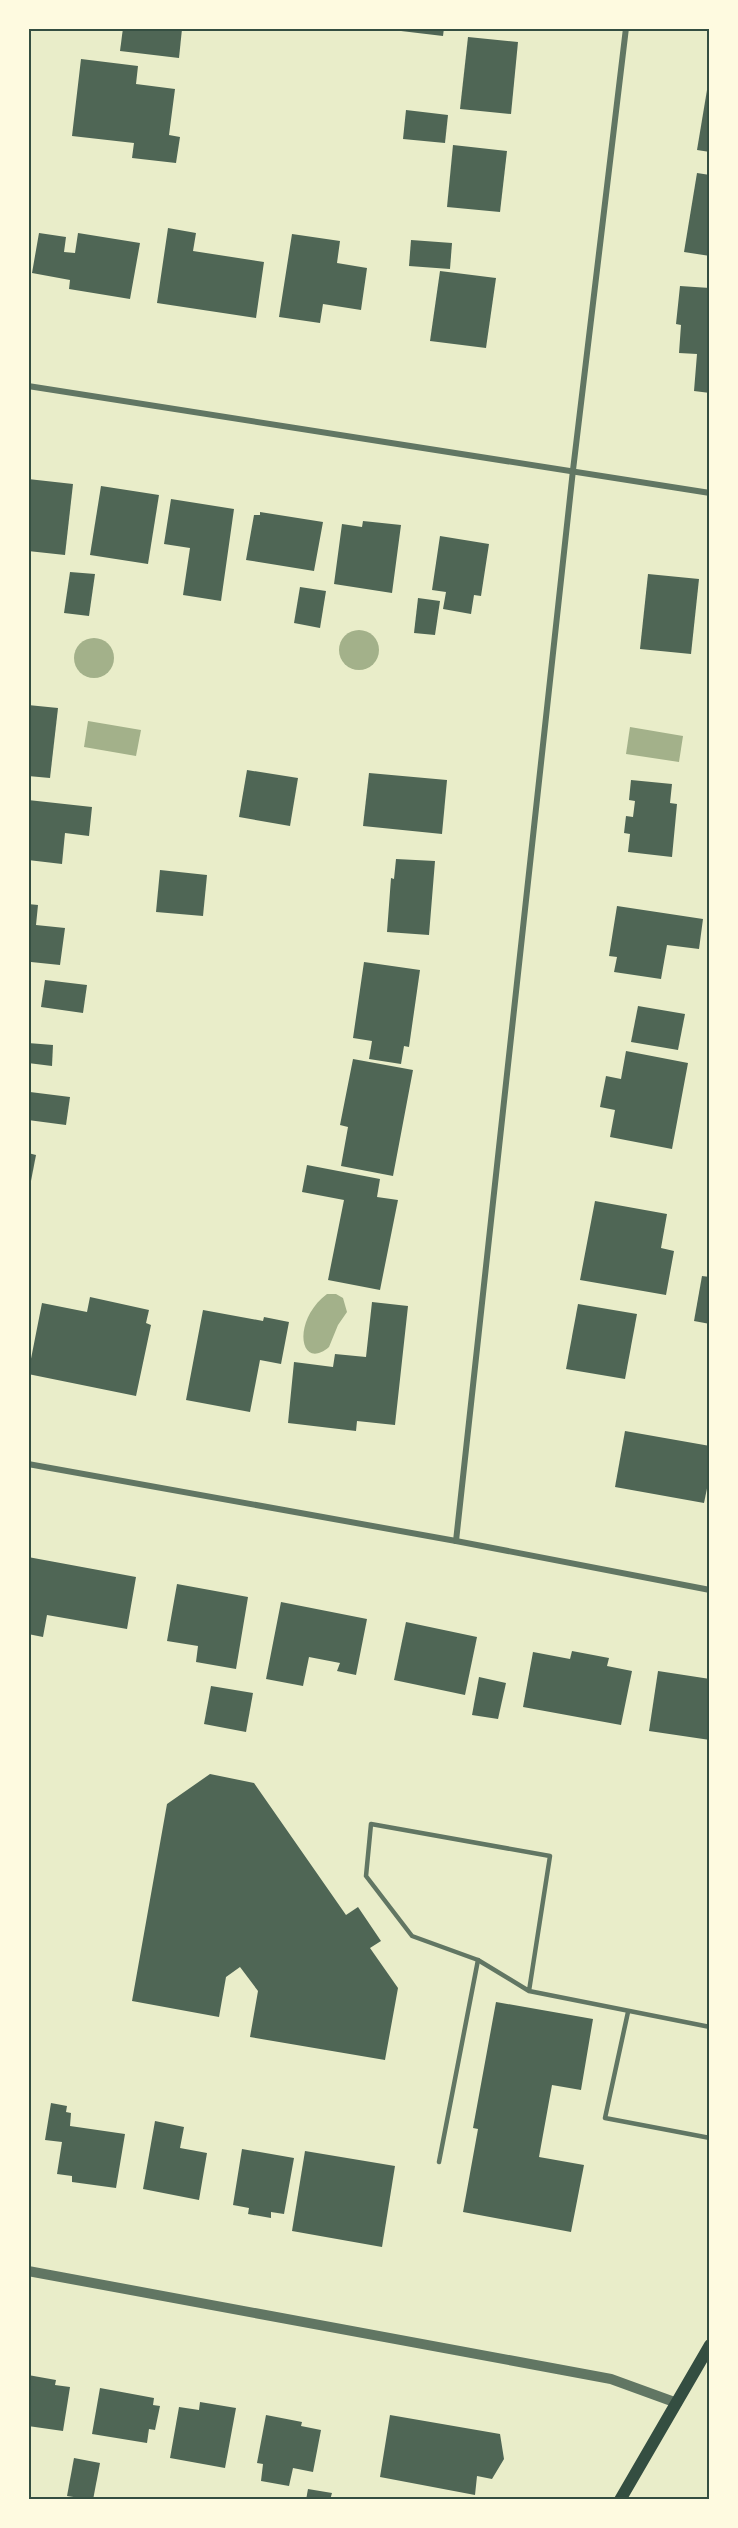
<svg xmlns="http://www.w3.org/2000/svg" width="738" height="2528" viewBox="0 0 738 2528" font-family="Manrope,sans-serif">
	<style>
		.water { fill: #a3b18a }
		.building { fill: #4f6655 }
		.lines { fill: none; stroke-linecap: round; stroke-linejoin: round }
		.service { stroke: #617663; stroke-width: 4.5 }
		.minor { stroke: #617663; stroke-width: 6 }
		.tertiary { stroke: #617663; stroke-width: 10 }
		.secondary { stroke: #344e41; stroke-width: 12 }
		.neatline { fill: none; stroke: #344e41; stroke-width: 2 }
	</style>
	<rect width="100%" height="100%" fill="#e9edc9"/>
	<g class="water">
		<circle cx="359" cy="650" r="20"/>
		<circle cx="94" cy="658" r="20"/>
		<polygon points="88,721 141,730 136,756 84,747"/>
		<polygon points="630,727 683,736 679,762 626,754"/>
		<path d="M327,1294h9l7,4 4,14 -9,13 -9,22c-29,25 -38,-26 -2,-53z"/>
	</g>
	<g class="building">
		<polygon points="123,28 182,29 179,58 120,51"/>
		<polygon points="401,28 444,28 443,36 401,31"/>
		<polygon points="468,37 518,42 511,114 460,109"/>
		<polygon points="81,59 138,66 136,84 175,89 169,135 180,137 176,163 132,158 134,143 72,136"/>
		<polygon points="708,84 710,85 710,152 697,150"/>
		<polygon points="406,110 448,115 445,143 403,139"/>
		<polygon points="453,145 507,151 500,212 447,207"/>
		<polygon points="697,173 710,175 710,256 684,252"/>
		<polygon points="168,228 196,233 193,251 264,262 256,318 157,303"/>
		<polygon points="39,233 66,237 64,252 75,253 78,233 140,243 130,299 69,289 70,280 32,273"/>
		<polygon points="292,234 340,241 337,263 367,268 361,310 323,304 320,323 279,317"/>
		<polygon points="411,240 452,243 450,269 409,266"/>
		<polygon points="440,271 496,278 486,348 430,341"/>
		<polygon points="680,286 710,288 710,393 694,391 697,354 679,353 681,325 676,324"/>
		<polygon points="28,479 73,484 65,555 28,551"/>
		<polygon points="101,486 159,495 148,564 90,555"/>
		<polygon points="171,499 234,509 221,601 183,595 190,548 164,544"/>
		<polygon points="260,512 323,522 314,571 246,560 254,515 260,515"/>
		<polygon points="363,521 401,525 392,593 334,584 342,524 362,527"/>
		<polygon points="440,536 489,544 481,596 474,595 471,614 443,609 446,592 432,590"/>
		<polygon points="70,572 95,574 89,616 64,613"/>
		<polygon points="648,574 699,579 691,654 640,649"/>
		<polygon points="300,587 326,591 320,628 294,623"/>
		<polygon points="418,598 440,601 435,635 414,633"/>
		<polygon points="28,705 58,708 50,778 28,776"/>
		<polygon points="247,770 298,778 290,826 239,817"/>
		<polygon points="369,773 447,780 442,834 363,826"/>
		<polygon points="631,780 672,784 670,803 677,804 672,857 628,852 630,834 624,833 626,816 633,817 635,801 629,800"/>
		<polygon points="28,800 92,807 89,836 65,833 62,864 28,860"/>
		<polygon points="396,859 435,861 429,935 387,932 391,878 394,879"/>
		<polygon points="160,870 207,875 203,916 156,912"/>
		<polygon points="28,904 38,905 36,925 65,928 60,965 31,962 28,970"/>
		<polygon points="617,906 703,919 699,949 667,945 661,979 614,972 617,957 609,956"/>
		<polygon points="364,962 420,970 409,1047 404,1046 401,1064 369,1059 372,1041 353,1038"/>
		<polygon points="45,980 87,985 83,1013 41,1007"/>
		<polygon points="638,1006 685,1014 678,1050 631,1042"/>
		<polygon points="28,1043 53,1045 52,1066 28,1063"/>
		<polygon points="626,1051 688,1063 672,1149 610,1137 615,1110 600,1107 606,1076 621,1079"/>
		<polygon points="353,1059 413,1070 393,1176 341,1166 348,1127 340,1125"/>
		<polygon points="30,1092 70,1097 66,1125 28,1120"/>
		<polygon points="28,1153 36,1155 30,1186 28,1186"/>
		<polygon points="307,1165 380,1179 377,1197 398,1200 380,1290 328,1280 344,1200 302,1192"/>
		<polygon points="595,1201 667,1214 661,1248 674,1251 666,1295 580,1280"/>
		<polygon points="702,1276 710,1277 710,1324 694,1321"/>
		<polygon points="90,1297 149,1310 146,1323 151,1325 136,1396 28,1374 42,1303 87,1312"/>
		<polygon points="372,1302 408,1306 395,1425 357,1421 356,1431 288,1423 294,1362 333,1367 335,1354 366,1357"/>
		<polygon points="578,1304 637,1314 625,1379 566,1369"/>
		<polygon points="203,1310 263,1321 264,1317 289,1322 281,1364 260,1360 250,1412 186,1400"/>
		<polygon points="625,1431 710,1446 710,1474 704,1503 615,1487"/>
		<polygon points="28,1557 136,1577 127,1629 47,1615 43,1637 28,1634"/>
		<polygon points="177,1584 248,1597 236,1669 196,1662 198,1646 167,1641"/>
		<polygon points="281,1602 367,1619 356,1675 337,1671 340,1663 309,1657 303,1686 266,1679"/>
		<polygon points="406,1622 477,1637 465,1695 394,1680"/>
		<polygon points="572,1651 609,1658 607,1666 632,1671 621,1725 523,1707 533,1652 570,1659"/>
		<polygon points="658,1671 710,1679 710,1740 649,1731"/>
		<polygon points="479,1677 506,1683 498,1719 472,1715"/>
		<polygon points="211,1686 253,1693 246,1732 204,1724"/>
		<polygon points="210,1774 254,1783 346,1915 358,1907 381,1941 370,1948 398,1988 385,2060 250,2037 258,1991 240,1967 226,1977 219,2017 132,2001 167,1804"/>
		<polygon points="496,2002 593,2019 581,2090 552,2085 539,2157 584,2165 571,2232 463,2212 478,2129 473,2128"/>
		<polygon points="51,2103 67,2106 66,2112 71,2113 70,2126 125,2134 116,2188 72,2182 72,2176 57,2174 62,2142 45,2140"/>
		<polygon points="155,2121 184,2127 180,2148 207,2153 199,2200 143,2189"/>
		<polygon points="242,2149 294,2158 284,2214 271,2212 271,2218 248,2214 249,2208 233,2205"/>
		<polygon points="305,2151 395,2166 382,2247 292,2231"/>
		<polygon points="28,2375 56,2380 55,2385 70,2387 63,2431 28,2426"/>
		<polygon points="100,2388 154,2398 153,2405 160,2406 155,2430 149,2429 147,2443 92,2434"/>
		<polygon points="200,2402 236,2408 225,2468 170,2458 179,2407 199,2410"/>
		<polygon points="266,2415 302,2422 301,2426 321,2430 313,2472 293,2468 289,2486 261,2481 263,2464 257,2463"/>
		<polygon points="390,2415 500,2434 504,2459 492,2479 477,2476 475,2495 380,2477"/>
		<polygon points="74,2458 100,2463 93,2500 67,2496"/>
		<polygon points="308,2489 332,2493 330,2500 306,2500"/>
	</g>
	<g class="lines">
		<g class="service">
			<polyline points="529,1991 550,1856 371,1824 366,1876 412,1936 478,1960 529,1991 710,2027"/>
			<polyline points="628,2012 605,2118 710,2138"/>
			<polyline points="439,2162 478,1960"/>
		</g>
		<g class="minor">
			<polyline points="28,386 710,493"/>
			<polyline points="28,1464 456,1541 710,1590"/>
			<polyline points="456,1541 573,470 626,28"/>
		</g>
		<polyline class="tertiary" points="28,2271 611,2379 677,2403"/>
		<polyline class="secondary" points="620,2500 710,2345"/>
	</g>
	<rect width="738" height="2528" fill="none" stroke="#fefae0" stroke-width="60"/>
	<rect x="30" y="30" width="678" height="2468" class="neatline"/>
</svg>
